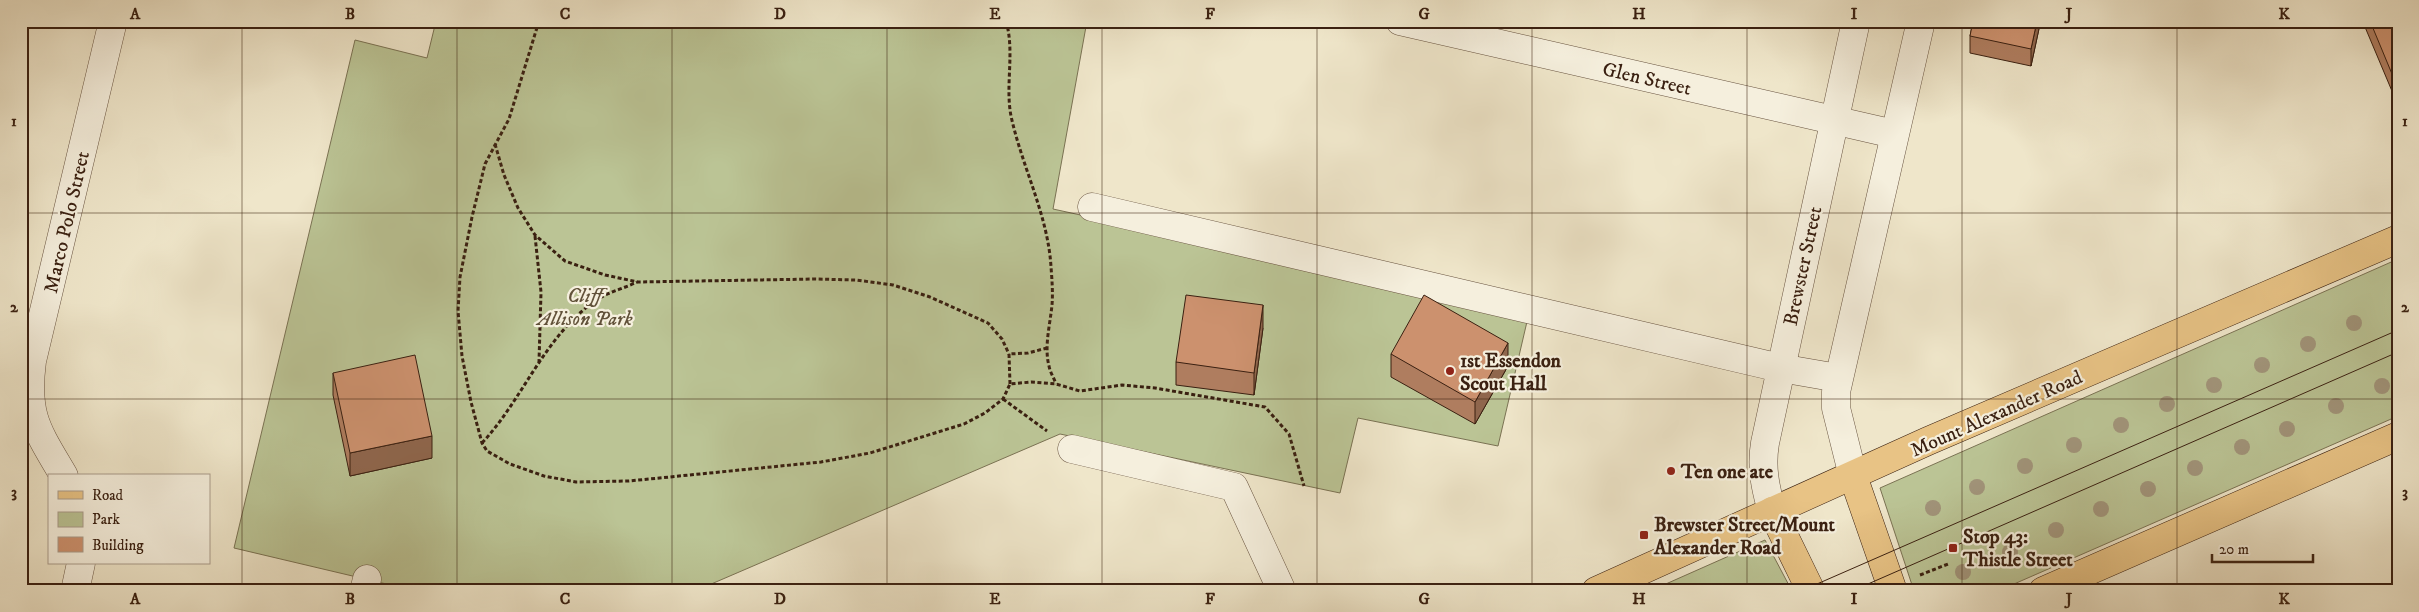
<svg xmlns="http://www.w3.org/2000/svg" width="2419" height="612" viewBox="0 0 2419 612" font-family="'IM FELL DW Pica',serif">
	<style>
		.green { fill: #bbc495; stroke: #7a7253 }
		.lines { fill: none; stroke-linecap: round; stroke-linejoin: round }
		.minor-casing { stroke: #67523f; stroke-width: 29 }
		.major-casing { stroke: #3a2011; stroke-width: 29 }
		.path { stroke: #3a2011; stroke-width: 3; stroke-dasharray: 4 2.5; stroke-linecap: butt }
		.minor { stroke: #f5efdd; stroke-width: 28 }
		.major { stroke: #e8c385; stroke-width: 28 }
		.tram { stroke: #3a2011; stroke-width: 1 }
		.tree { fill: #a1947a }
		.wall { fill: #af7d5f; stroke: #3a2011 }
		.shaded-wall { fill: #8f664d; stroke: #3a2011 }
		.building { fill: #cc916e; stroke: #3a2011 }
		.grid { fill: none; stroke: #3a2011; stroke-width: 1; stroke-opacity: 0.55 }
		.poi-dot { fill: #8f2418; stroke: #f5efdd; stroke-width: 2 }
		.labels { text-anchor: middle; stroke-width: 4.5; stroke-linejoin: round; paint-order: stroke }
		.street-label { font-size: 20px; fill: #3a2011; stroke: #f5efdd }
		.park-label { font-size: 20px; font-style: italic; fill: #615139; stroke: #f5efdd }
		.poi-label { font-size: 20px; font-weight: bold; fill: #3a2011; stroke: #f5efdd; text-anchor: start }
		.neatline { fill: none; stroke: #3a2011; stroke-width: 2 }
		.grid-label { font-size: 16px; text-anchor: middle; font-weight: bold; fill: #3a2011 }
	</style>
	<rect width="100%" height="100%" fill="#efe6ca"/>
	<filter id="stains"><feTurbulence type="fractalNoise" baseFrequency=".004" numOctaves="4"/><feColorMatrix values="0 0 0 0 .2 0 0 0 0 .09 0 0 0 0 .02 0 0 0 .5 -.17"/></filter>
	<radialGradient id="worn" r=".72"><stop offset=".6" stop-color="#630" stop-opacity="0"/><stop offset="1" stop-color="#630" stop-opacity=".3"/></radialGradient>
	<g class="green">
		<polygon points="436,21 1087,21 1053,209 1529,313 1498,446 1358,418 1340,493 1060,434 695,591 416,591 234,548 355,40 427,58"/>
		<polygon points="2398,259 2398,416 1998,591 1914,591 1880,488"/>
		<polygon points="1765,540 1792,591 1650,591"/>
	</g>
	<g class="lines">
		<g class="minor-casing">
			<g id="minor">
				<polyline points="1400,21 1894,134"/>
				<polyline points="1092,207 1780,368 1838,378"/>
				<polyline points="1072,449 1234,487 1282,591"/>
				<path d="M64,476c-27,-46 -39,-60 -32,-115l81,-340"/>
				<polyline points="1853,476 1836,408 1836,392 1921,21"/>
				<path d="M1772,511c-7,-24 -11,-44 -7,-68l91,-422"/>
				<polyline points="75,591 81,563"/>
				<polyline points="364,591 367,579"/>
			</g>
		</g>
		<g class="major-casing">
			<g id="major">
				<polyline points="1853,476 1893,591"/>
				<polyline points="1772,511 1811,591"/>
				<polyline points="1596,591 1928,441 2398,239"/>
				<polyline points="2043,591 2398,436"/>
			</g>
		</g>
		<g class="path">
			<polyline points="539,21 509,119 485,164 472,217 460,277 458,311 462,356 471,402 482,443 487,451 510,464 544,476 576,482 629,481 821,462 870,453 964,424 985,413 1003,399 1010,384 1031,382 1056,384 1080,391 1122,385 1155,388 1265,407 1289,434 1304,486"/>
			<path d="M1006,21c9,31 -1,64 5,95 11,51 37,99 40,151 1,13 2,26 1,38 -2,20 -8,42 -3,61 1,6 5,12 7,18"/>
			<polyline points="495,144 504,175 518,208 535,235 565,261 605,275 638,282 816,279 856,280 893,285 930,297 988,323 1002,339 1009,354"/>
			<polyline points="535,236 541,292 539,362"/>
			<polyline points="1010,384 1009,354 1028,353 1047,348"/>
			<polyline points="1003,399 1047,431"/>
			<path d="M482,443c42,-45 63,-109 116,-144 11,-7 27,-11 39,-17"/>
			<polyline points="1920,575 1948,564"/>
		</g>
		<use href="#minor" class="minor"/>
		<use href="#major" class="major"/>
		<g class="tram">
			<polyline points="1801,591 2398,330"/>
			<polyline points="1852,591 2398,352"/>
		</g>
	</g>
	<g class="tree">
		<circle cx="2354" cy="323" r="8"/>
		<circle cx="2308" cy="344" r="8"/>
		<circle cx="2262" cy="365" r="8"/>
		<circle cx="2214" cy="385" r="8"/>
		<circle cx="2382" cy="386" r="8"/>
		<circle cx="2167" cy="404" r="8"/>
		<circle cx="2336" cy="406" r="8"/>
		<circle cx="2121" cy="425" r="8"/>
		<circle cx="2287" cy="429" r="8"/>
		<circle cx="2074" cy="445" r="8"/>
		<circle cx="2242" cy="447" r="8"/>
		<circle cx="2025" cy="466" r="8"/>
		<circle cx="2195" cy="468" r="8"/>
		<circle cx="1977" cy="487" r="8"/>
		<circle cx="2148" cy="489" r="8"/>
		<circle cx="1933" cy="508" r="8"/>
		<circle cx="2101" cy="509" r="8"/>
		<circle cx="2056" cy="530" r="8"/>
		<circle cx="2010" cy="552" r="8"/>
		<circle cx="1963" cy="572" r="8"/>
	</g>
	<g class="wall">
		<polygon points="1973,21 2059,21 2057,28 2040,24 2031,66 1970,53 1970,36"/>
		<polygon points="2365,21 2398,21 2398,102 2397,103 2365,27"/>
		<polygon points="1263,328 1254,395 1176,385 1176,362"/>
		<polygon points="1391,354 1508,366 1475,424 1391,377"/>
		<polygon points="333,373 432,458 350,476 333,395"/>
	</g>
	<g class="shaded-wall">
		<polygon points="2037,21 2040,21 2040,24 2031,66 2031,49"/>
		<polygon points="2397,86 2398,86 2398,102 2397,103"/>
		<polygon points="1263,305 1263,328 1254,395 1254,373"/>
		<polygon points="1508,343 1508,366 1475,424 1475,402"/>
		<polygon points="432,436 432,458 350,476 350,453"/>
	</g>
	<g class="building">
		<polygon points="1973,21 2037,21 2031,49 1970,36"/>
		<polygon points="2370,21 2398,21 2398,86 2397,86"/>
		<polygon points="1186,295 1263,305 1254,373 1176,362"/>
		<polygon points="1424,295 1508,343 1475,402 1391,354"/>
		<polygon points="415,355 432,436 350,453 333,373"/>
	</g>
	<path class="grid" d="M242,21v570M457,21v570M672,21v570M887,21v570M1102,21v570M1317,21v570M1532,21v570M1747,21v570M1962,21v570M2177,21v570M21,213h2377M21,399h2377"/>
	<g class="poi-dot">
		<circle cx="1450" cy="371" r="5"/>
		<circle cx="1671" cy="471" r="5"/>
		<rect x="1639" y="530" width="10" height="10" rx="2.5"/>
		<rect x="1948" y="543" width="10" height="10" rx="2.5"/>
	</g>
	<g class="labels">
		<g class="street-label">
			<text transform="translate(1647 78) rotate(13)" y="7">Glen Street</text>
			<text transform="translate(66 222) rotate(-77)" y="7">Marco Polo Street</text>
			<text transform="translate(1802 266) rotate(-78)" y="7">Brewster Street</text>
			<text transform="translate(1996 413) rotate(-24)" y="7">Mount Alexander Road</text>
		</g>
		<g class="park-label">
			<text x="585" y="302">Cliff<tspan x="585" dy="23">Allison Park</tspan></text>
		</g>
		<g class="poi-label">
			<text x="1460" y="367">1st Essendon<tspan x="1460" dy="23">Scout Hall</tspan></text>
			<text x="1681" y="478">Ten one ate</text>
			<text x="1654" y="531">Brewster Street/Mount<tspan x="1654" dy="23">Alexander Road</tspan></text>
			<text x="1963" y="543">Stop 43:<tspan x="1963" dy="23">Thistle Street</tspan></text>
		</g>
	</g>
	<rect width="2419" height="612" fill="none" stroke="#efe6ca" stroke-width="55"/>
	<rect x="48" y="474" width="162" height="90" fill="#f5efdd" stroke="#aa9c8b"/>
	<rect x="58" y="491" width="25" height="8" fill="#e8c385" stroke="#aa9c8b"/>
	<text x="92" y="500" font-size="15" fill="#3a2011">Road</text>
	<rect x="58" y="512" width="25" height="15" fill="#bbc495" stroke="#aa9c8b"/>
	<text x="92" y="524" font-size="15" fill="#3a2011">Park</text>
	<rect x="58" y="537" width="25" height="15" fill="#cc916e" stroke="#aa9c8b"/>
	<text x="92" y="550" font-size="15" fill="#3a2011">Building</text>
	<path d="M2212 554v8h101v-8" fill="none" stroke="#3a2011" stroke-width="2.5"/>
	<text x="2219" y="554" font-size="15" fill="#3a2011" stroke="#f5efdd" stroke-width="4" paint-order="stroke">20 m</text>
	<rect x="28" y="28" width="2364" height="556" class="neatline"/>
	<g class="grid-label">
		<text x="135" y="19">A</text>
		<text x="350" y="19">B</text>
		<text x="565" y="19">C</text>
		<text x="780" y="19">D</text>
		<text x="995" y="19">E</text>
		<text x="1210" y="19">F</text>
		<text x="1424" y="19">G</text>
		<text x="1639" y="19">H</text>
		<text x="1854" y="19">I</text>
		<text x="2069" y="19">J</text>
		<text x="2284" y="19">K</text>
		<text x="14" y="126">1</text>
		<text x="2405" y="126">1</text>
		<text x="14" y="312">2</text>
		<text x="2405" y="312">2</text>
		<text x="14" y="497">3</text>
		<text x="2405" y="497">3</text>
		<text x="135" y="604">A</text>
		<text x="350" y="604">B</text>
		<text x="565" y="604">C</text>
		<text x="780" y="604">D</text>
		<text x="995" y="604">E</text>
		<text x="1210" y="604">F</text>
		<text x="1424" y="604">G</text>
		<text x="1639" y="604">H</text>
		<text x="1854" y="604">I</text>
		<text x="2069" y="604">J</text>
		<text x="2284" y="604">K</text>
	</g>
	<rect width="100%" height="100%" filter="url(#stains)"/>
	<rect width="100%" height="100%" fill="url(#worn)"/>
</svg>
